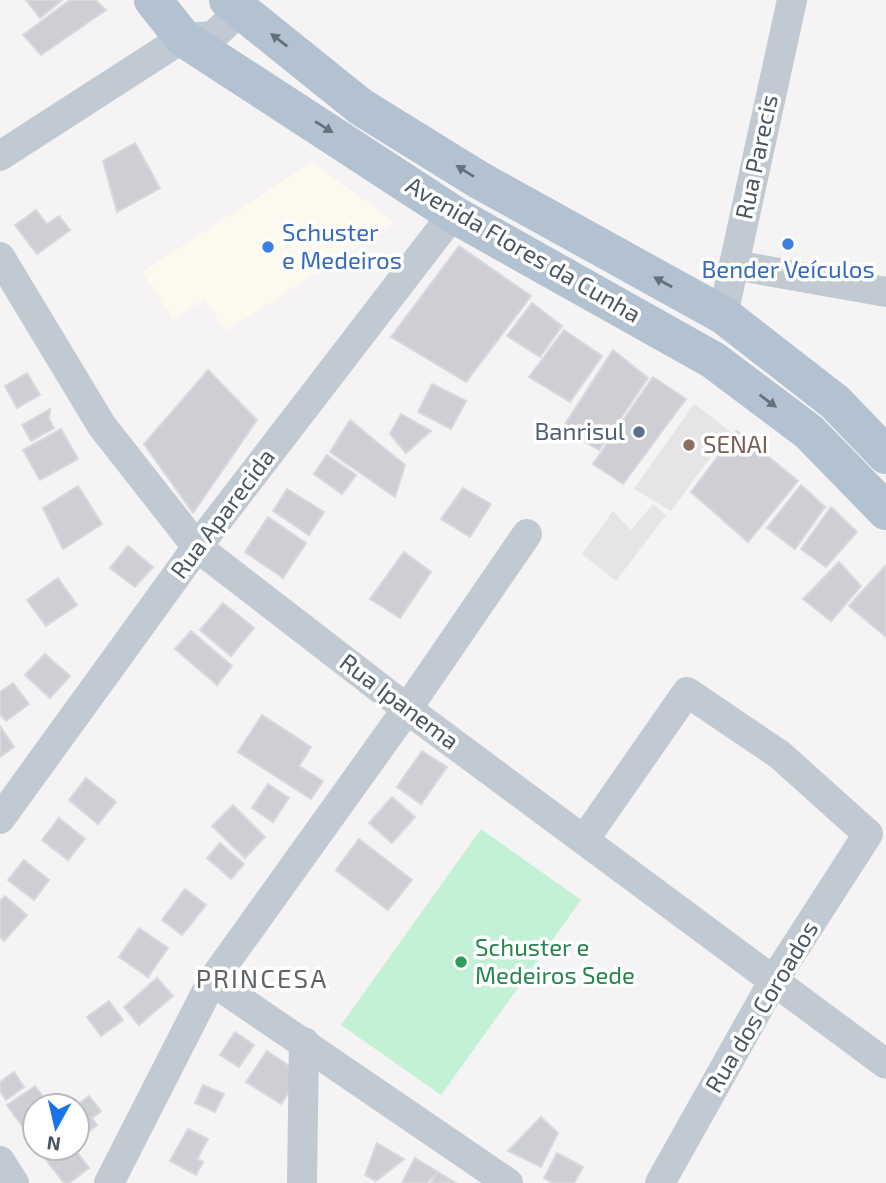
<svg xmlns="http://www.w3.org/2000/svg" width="886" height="1183" viewBox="0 0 886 1183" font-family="'Exo 2',sans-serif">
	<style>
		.commercial { fill: #fdf9ef }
		.education { fill: #e6e4e5 }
		.green { fill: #c3f1d5 }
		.building { fill: #cdcfd5; stroke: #d7d9de; stroke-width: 2 }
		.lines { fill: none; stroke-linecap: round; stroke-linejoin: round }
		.minor { stroke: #c1cad2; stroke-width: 30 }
		.major { stroke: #b3c2d1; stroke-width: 38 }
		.oneway { fill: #64717d }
		.shop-dot { fill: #3f7fe0; stroke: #fff; stroke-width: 2.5 }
		.service-dot { fill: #5c6f8a; stroke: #fff; stroke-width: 2.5 }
		.education-dot { fill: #8d6e63; stroke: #fff; stroke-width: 2.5 }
		.leisure-dot { fill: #2e9e5b; stroke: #fff; stroke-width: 2.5 }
		.labels { text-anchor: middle; stroke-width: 7; stroke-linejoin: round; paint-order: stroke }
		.street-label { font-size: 24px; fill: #4a5661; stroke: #fff }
		.shop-label { font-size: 24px; fill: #366cbe; stroke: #fff; text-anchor: start }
		.service-label { font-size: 24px; fill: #4e5e75; stroke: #fff; text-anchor: end }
		.education-label { font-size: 24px; fill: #785e54; stroke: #fff; text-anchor: start }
		.leisure-label { font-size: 24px; fill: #27864d; stroke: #fff; text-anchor: start }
		.neighbourhood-label { font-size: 26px; letter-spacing: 2px; fill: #5f6368; stroke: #fff }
	</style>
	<rect width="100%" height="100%" fill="#f5f3f3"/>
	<polygon class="commercial" points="312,162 395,222 226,331 205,299 173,319 142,272"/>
	<g class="education">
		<polygon points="694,404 730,431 671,511 634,489"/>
		<polygon points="653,504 666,515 616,581 582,554 613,511 631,530"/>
	</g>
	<polygon class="green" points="481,829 581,900 441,1095 341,1025"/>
	<g class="building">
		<polygon points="26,0 62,0 40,18"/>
		<polygon points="70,0 95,0 106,10 41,55 23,35"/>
		<polygon points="135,143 160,188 117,212 103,161"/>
		<polygon points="36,210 47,224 59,216 70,230 37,254 15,225"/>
		<polygon points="459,246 531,296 466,382 391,337"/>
		<polygon points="532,303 562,326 540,357 507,336"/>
		<polygon points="564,330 602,356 570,402 529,377"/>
		<polygon points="613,350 648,378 599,450 562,429"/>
		<polygon points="208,370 257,420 193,513 144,444"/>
		<polygon points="27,373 40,395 17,408 5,386"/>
		<polygon points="653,377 686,399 623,484 593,464"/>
		<polygon points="432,384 466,401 451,429 418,412"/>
		<polygon points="50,409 49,419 54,428 31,441 22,425"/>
		<polygon points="401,414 431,431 406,453 390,434"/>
		<polygon points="350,420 405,465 395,497 330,452"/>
		<polygon points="61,429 78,459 40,480 23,450"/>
		<polygon points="737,431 798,481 748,542 691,492"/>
		<polygon points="327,455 356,475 342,494 314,474"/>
		<polygon points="801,485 825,507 795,549 767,528"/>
		<polygon points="78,486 102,524 63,549 43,508"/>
		<polygon points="463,488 491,504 470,537 441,519"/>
		<polygon points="287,489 324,512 309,535 273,511"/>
		<polygon points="831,507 857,532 826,567 801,549"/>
		<polygon points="268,517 306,543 283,578 245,552"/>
		<polygon points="128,546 153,567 135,587 110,568"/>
		<polygon points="404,552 431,572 400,618 370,599"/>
		<polygon points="839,562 861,586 831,621 803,599"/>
		<polygon points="886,565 886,637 849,606"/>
		<polygon points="58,578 77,605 46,626 27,600"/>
		<polygon points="223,603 254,628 231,656 200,630"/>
		<polygon points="191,631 232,666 217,685 175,649"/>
		<polygon points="45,654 70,676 50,698 25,675"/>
		<polygon points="13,683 29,704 6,721 0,714 0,692"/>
		<polygon points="262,715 311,747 299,766 323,781 311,799 238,752"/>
		<polygon points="0,726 14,747 0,757"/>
		<polygon points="422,751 447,767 421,804 397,787"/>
		<polygon points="86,778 116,802 98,824 69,800"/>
		<polygon points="268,784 289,798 273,822 252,808"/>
		<polygon points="392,797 415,817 392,843 369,823"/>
		<polygon points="233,805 265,837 245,858 212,826"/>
		<polygon points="59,818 85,839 68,860 42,840"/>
		<polygon points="359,839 412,880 388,910 336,870"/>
		<polygon points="220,843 244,864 231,879 207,858"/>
		<polygon points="24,860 49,880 34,900 8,880"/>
		<polygon points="185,889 206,905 182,935 162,920"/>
		<polygon points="5,896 27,915 4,941 0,937 0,901"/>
		<polygon points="139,928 168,948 148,977 119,957"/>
		<polygon points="157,978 173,996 139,1025 124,1007"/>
		<polygon points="109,1001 123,1020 101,1036 87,1017"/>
		<polygon points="235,1032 254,1045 239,1067 220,1055"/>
		<polygon points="267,1051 301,1074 281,1104 246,1082"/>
		<polygon points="14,1072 24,1087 6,1100 0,1091 0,1082"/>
		<polygon points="203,1085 224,1094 215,1112 195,1103"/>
		<polygon points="35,1086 47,1102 54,1098 60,1106 35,1106 35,1128 27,1133 7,1105"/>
		<polygon points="89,1096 101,1111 92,1118 97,1125 77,1141 76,1106"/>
		<polygon points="541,1117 558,1133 541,1167 508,1151"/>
		<polygon points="188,1129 208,1139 197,1159 203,1162 196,1175 170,1161"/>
		<polygon points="377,1143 404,1159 376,1181 365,1175"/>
		<polygon points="37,1148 74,1148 89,1168 69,1183 64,1183"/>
		<polygon points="557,1153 583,1167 574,1183 553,1183 544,1178"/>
		<polygon points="415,1158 438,1172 427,1183 402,1183"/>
		<polygon points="438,1172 456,1183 431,1183"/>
	</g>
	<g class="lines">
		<g class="minor">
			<polyline points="183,38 213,36 228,22 234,5"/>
			<polyline points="0,156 183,38"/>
			<polyline points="0,257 102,426 197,547 407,709 886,1064"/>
			<polyline points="734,265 886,292"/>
			<polyline points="723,315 792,0"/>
			<polyline points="0,819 197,547 453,214"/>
			<polyline points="584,840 687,692 780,755 868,834 774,980 660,1183"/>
			<polyline points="212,981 508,1183"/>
			<polyline points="0,1161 14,1183"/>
			<polyline points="109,1183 212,981 407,709 527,534"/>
			<polyline points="302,1183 304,1042"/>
		</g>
		<g class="major">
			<polyline points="153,0 183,38 453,214 713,360 809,432 886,511"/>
			<polyline points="228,0 361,107 479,180 723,315 835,402 886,455"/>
		</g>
	</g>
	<defs><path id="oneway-solid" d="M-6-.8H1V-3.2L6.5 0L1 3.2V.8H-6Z" transform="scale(1.75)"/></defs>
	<g class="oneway">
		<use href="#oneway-solid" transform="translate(279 40) rotate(-142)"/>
		<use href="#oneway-solid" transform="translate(324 127) rotate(32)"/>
		<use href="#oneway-solid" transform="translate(465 171) rotate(-148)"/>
		<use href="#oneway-solid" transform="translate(663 282) rotate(-151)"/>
		<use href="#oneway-solid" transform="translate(768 401) rotate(37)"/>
	</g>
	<g class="shop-dot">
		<circle cx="788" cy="244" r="7"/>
		<circle cx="268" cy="247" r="7"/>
	</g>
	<circle class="service-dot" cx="639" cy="432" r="7"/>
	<circle class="education-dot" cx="689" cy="445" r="7"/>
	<circle class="leisure-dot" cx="461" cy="962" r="7"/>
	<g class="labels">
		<g class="street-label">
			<text transform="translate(757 157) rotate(-78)" y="8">Rua Parecis</text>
			<text transform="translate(523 250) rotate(30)" y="8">Avenida Flores da Cunha</text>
			<text transform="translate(223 514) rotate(-53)" y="8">Rua Aparecida</text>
			<text transform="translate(399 702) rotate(37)" y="8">Rua Ipanema</text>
			<text transform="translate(762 1007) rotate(-59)" y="8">Rua dos Coroados</text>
		</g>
		<g class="shop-label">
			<text x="282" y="241">Schuster<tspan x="282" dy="28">e Medeiros</tspan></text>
			<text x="788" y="278" text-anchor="middle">Bender Veículos</text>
		</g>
		<g class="service-label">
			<text x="625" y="440">Banrisul</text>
		</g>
		<g class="education-label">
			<text x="703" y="453">SENAI</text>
		</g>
		<g class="leisure-label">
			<text x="475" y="956">Schuster e<tspan x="475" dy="28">Medeiros Sede</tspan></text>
		</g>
		<g class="neighbourhood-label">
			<text x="262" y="988">PRINCESA</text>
		</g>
	</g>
	<g transform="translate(56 1127) rotate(188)"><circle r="33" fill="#ffffff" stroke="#b7bbc0" stroke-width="2"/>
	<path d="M0-5L12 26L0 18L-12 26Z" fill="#1a73e8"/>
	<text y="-10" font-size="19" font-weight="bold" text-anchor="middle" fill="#4a5661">N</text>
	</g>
</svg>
